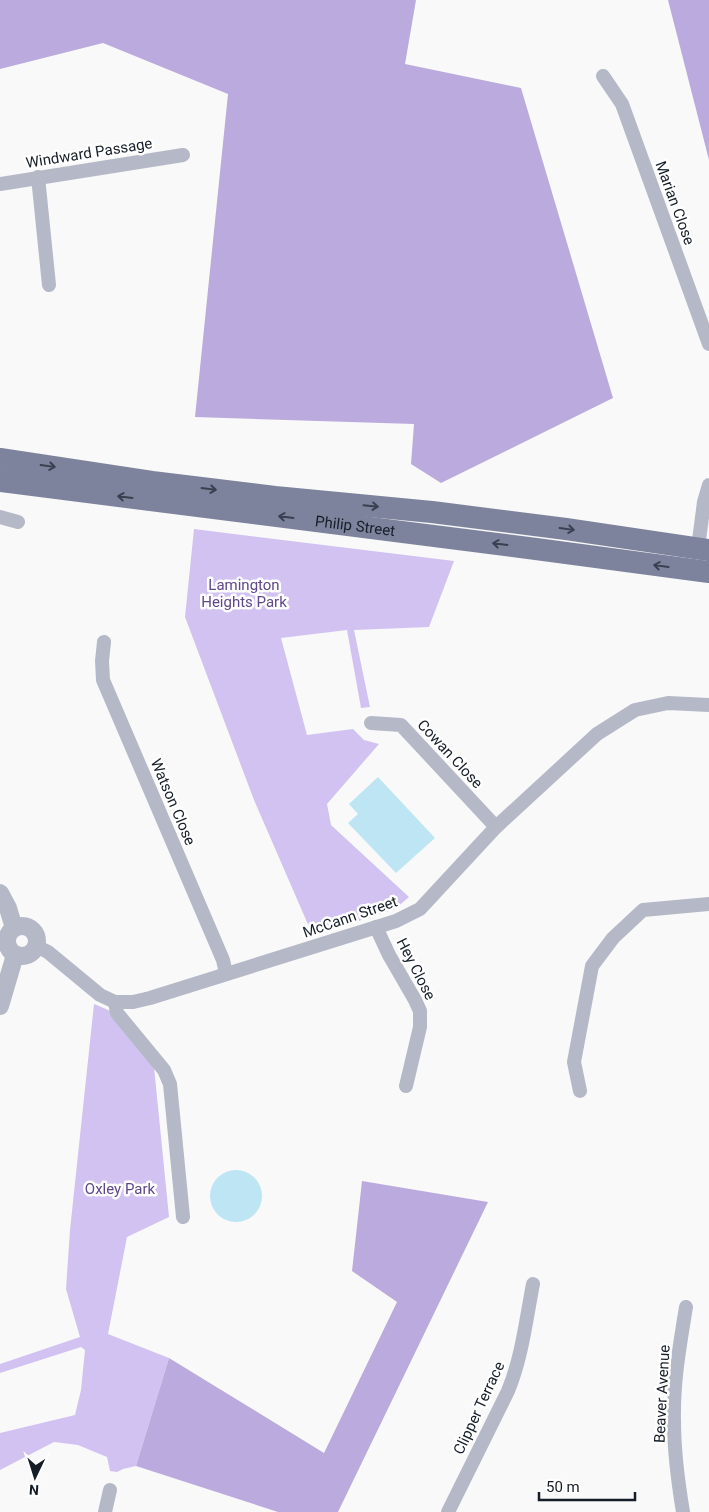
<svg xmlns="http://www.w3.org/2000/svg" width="709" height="1512" viewBox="0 0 709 1512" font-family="Roboto,sans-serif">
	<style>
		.green { fill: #d1c2f1 }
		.forest { fill: #bbaade }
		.building { fill: #bee5f3 }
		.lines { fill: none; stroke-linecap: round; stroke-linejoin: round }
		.minor { stroke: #b5b9c7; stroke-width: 14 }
		.tertiary { stroke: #b5b9c7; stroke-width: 18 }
		.primary { stroke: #7d839c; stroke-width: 22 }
		.oneway { stroke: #394151 }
		.labels { text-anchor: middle; stroke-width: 5; stroke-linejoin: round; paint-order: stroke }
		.street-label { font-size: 15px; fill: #151e28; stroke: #fff }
		.park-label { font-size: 15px; fill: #604788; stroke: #fff }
	</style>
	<rect width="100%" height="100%" fill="#f9f9f9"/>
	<g class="green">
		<polygon points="194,529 454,561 429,627 354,630 370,707 361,708 347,630 281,638 307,735 353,729 364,740 379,744 327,804 331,825 409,897 395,909 313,936 254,800 185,617"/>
		<polygon points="94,1004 113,1012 153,1057 169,1217 127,1237 108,1334 169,1358 136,1466 123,1469 117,1472 110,1471 107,1457 78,1445 54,1442 0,1470 0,1433 75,1415 81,1390 85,1350 81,1347 0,1373 0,1364 80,1337 66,1289 70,1230"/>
	</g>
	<g class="forest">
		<polygon points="0,0 416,0 405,64 521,88 613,398 441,483 411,464 414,424 195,417 228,94 103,43 0,69"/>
		<polygon points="668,0 709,0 709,160"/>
		<polygon points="362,1181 488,1202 338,1512 278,1512 136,1466 169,1358 324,1453 397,1302 352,1271"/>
	</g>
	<g class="building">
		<polygon points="378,777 435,838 396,873 348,823 358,814 349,804"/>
		<circle cx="236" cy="1196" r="26"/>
	</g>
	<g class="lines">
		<g class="minor">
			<polyline points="603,76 622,104 709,344"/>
			<polyline points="38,177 49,285"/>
			<polyline points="0,184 183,155"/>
			<polyline points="0,517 18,522"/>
			<polyline points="698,548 704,502 709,485"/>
			<polyline points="104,642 102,661 103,680 223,960 226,973"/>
			<polyline points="371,723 401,725 496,827"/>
			<polyline points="376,927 389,955 415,1000 420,1011 420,1027 406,1086"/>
			<polyline points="36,946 48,952 100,995 115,1002 133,1002 150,998 396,921 420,909 496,827 597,734 635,710 668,703 709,705"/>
			<polyline points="115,1002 117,1013 164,1070 170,1084 183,1217"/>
			<polyline points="580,1091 574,1062 592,966 613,938 643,910 709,904"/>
			<polyline points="105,1512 110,1490"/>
			<path d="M448,1512l60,-121c14,-34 18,-71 25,-107"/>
			<path d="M683,1512c-5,-30 -9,-61 -9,-91 -1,-39 6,-77 12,-114"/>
		</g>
		<g class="tertiary">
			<polyline points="0,893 8,908 14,928"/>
			<circle cx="22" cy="941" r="15"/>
			<polyline points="0,1006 15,955"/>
		</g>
		<g class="primary">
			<polyline points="0,459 152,482 275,497 432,512 566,529 709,550"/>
			<path id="s1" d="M0,481l536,68 173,23"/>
		</g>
	</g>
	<defs><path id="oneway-shaft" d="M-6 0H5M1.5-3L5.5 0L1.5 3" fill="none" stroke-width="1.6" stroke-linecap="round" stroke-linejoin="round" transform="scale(1.25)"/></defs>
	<g class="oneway">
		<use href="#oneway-shaft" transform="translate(48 466) rotate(8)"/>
		<use href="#oneway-shaft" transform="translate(209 489) rotate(7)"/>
		<use href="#oneway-shaft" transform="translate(125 497) rotate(-173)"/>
		<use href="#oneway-shaft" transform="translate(371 506) rotate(6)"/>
		<use href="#oneway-shaft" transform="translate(286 517) rotate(-173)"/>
		<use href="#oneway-shaft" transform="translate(567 529) rotate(8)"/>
		<use href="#oneway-shaft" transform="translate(500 544) rotate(-173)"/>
		<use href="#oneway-shaft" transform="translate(661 566) rotate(-172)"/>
	</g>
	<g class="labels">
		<g class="street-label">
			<text transform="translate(89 153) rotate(-9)" y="5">Windward Passage</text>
			<text transform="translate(675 203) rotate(70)" y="5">Marian Close</text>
			<text dy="5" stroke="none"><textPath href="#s1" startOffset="358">Philip Street</textPath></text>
			<text transform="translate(450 754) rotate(47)" y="5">Cowan Close</text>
			<text transform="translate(173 802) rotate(67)" y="5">Watson Close</text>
			<text transform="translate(350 917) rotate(-19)" y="5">McCann Street</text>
			<text transform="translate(416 969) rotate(63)" y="5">Hey Close</text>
			<text transform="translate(662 1394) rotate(-87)" y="5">Beaver Avenue</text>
			<text transform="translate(479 1408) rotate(-65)" y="5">Clipper Terrace</text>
		</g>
		<g class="park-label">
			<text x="244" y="590">Lamington<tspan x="244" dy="17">Heights Park</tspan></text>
			<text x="120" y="1194">Oxley Park</text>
		</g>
	</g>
	<g transform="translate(35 1477) rotate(184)" stroke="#ffffff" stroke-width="4" paint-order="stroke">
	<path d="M0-4L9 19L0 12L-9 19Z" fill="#151e28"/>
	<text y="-8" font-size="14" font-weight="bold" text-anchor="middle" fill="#151e28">N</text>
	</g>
	<path d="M539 1492v8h96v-8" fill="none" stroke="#151e28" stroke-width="2.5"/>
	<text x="546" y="1492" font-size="15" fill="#151e28" stroke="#ffffff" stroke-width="4" paint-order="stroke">50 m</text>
</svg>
